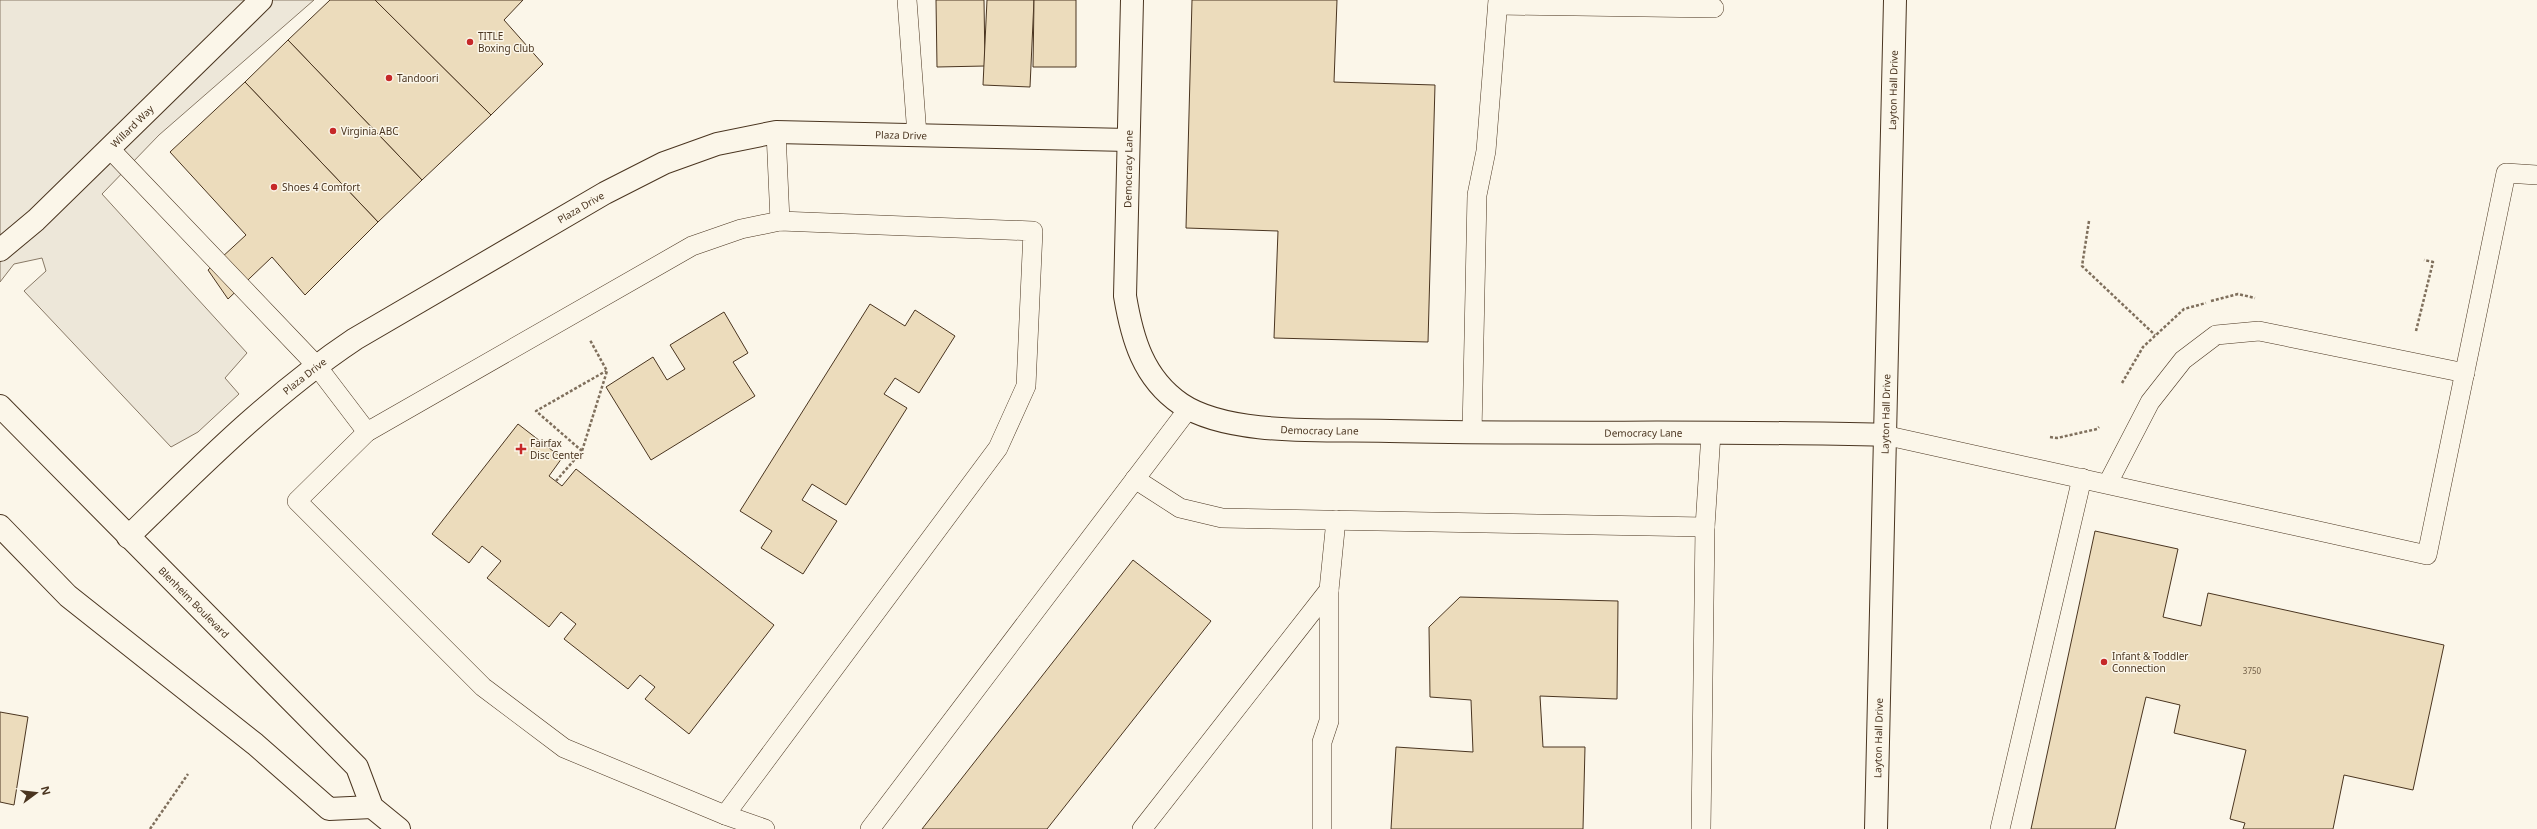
<svg xmlns="http://www.w3.org/2000/svg" width="2537" height="829" viewBox="0 0 2537 829" font-family="'Noto Sans',sans-serif">
	<style>
		.parking { fill: #ede7d9; stroke: #887966 }
		.building { fill: #ecdcbc; stroke: #4a3520 }
		.lines { fill: none; stroke-linecap: round; stroke-linejoin: round }
		.lane-casing { stroke: #4a3520; stroke-width: 20 }
		.street-casing { stroke: #4a3520; stroke-width: 24 }
		.secondary-casing { stroke: #4a3520; stroke-width: 24 }
		.path { stroke: #7f6f5c; stroke-width: 2.5; stroke-dasharray: 3 2; stroke-linecap: butt }
		.lane { stroke: #fbf6e9; stroke-width: 19 }
		.street { stroke: #fbf6e9; stroke-width: 22 }
		.secondary { stroke: #fbf6e9; stroke-width: 22 }
		.poi-dot { fill: #c62828; stroke: #fbf6e9; stroke-width: 1.5 }
		.labels { text-anchor: middle; stroke-width: 3; stroke-linejoin: round; paint-order: stroke }
		.number-label { font-size: 8px; fill: #725f47 }
		.poi-label { font-size: 10px; fill: #4a3520; stroke: #fbf6e9; text-anchor: start }
		.street-label { font-size: 10px; fill: #4a3520; stroke: #fbf6e9 }
	</style>
	<rect width="100%" height="100%" fill="#fbf6e9"/>
	<polygon class="parking" points="0,0 314,0 159,135 102,194 247,353 225,378 239,394 198,432 171,447 24,291 46,271 42,258 14,264 0,282"/>
	<g class="building">
		<polygon points="330,0 375,0 491,115 422,180 288,40"/>
		<polygon points="375,0 523,0 504,20 543,64 491,115"/>
		<polygon points="936,0 984,0 985,66 937,67"/>
		<polygon points="987,0 1034,0 1030,87 983,85"/>
		<polygon points="1034,0 1076,0 1076,67 1033,67"/>
		<polygon points="1192,0 1337,0 1334,82 1435,85 1428,342 1274,338 1278,231 1186,228"/>
		<polygon points="288,40 422,180 378,222 245,82"/>
		<polygon points="245,82 378,222 305,295 272,257 228,299 208,270 246,235 170,152"/>
		<polygon points="870,304 905,326 915,310 955,336 919,393 895,378 884,394 907,408 846,505 812,484 802,500 837,521 803,574 761,548 772,531 740,511"/>
		<polygon points="724,312 748,353 733,362 755,396 651,460 606,387 653,357 667,380 685,369 670,345"/>
		<polygon points="518,424 562,458 549,476 562,486 576,469 774,625 689,734 645,699 655,687 640,675 628,689 564,639 576,624 561,612 549,627 487,578 501,561 482,546 469,563 432,534"/>
		<polygon points="2095,531 2178,549 2163,617 2201,626 2208,593 2444,645 2413,790 2344,775 2333,829 2243,829 2245,823 2230,819 2246,750 2174,733 2180,705 2146,697 2115,829 2031,829"/>
		<polygon points="1133,560 1211,621 1047,829 922,829"/>
		<polygon points="1460,597 1618,601 1617,699 1540,696 1543,747 1585,747 1583,829 1391,829 1396,747 1473,752 1471,700 1430,697 1429,627"/>
		<polygon points="0,712 28,717 14,805 0,802"/>
	</g>
	<g class="lines">
		<g class="lane-casing">
			<g id="lane">
				<polyline points="907,0 917,135"/>
				<polyline points="1498,5 1714,8"/>
				<polyline points="776,132 780,221"/>
				<polyline points="110,149 316,365 367,432"/>
				<polygon points="780,221 1033,231 1026,386 998,448 725,815 564,748 483,687 297,501 367,432 692,246 741,229"/>
				<polyline points="1472,433 1477,195 1486,151 1498,0"/>
				<polyline points="1884,435 2427,555 2506,173 2537,175"/>
				<polyline points="1135,479 1180,508 1222,518 1705,527"/>
				<polyline points="2108,483 2150,402 2183,360 2216,335 2259,331 2465,373"/>
				<polyline points="725,815 765,829"/>
				<polyline points="870,829 1189,408"/>
				<polyline points="1142,829 1329,590 1336,520"/>
				<polyline points="1322,829 1322,742 1329,721 1329,590"/>
				<polyline points="1701,829 1705,527 1711,433"/>
				<polyline points="2000,829 2082,478"/>
			</g>
		</g>
		<g class="street-casing">
			<g id="street">
				<path id="s1" d="M1132,0l-7,296c7,42 18,82 56,108 49,33 150,25 209,27 165,4 330,-1 494,4"/>
				<path id="s2" d="M0,250l36,-30 225,-220"/>
				<path id="s3" d="M128,537c72,-70 143,-142 227,-198l250,-146 59,-30 53,-19 59,-12 352,8"/>
			</g>
		</g>
		<g class="secondary-casing">
			<g id="secondary">
				<path id="s4" d="M0,406l357,361 15,40 27,22"/>
				<polyline points="0,526 68,596 255,744 329,809 372,807"/>
				<path id="s5" d="M1876,829l19,-829"/>
			</g>
		</g>
		<g class="path">
			<polyline points="2089,221 2082,266 2155,335"/>
			<polyline points="2211,301 2238,294 2255,298"/>
			<polyline points="2416,331 2433,262 2424,260"/>
			<polyline points="2122,383 2143,347 2184,309 2206,303"/>
			<polyline points="2050,437 2057,438 2097,429 2099,427"/>
			<polyline points="582,451 536,411 606,371"/>
			<polyline points="556,481 582,451 607,371 590,340"/>
			<polyline points="150,829 188,774"/>
		</g>
		<use href="#lane" class="lane"/>
		<use href="#street" class="street"/>
		<use href="#secondary" class="secondary"/>
	</g>
	<g class="poi-dot">
		<circle cx="470" cy="42" r="4"/>
		<circle cx="389" cy="78" r="4"/>
		<circle cx="333" cy="131" r="4"/>
		<circle cx="274" cy="187" r="4"/>
		<path d="M519 443h4v4h4v4h-4v4h-4v-4h-4v-4h4z"/>
		<circle cx="2104" cy="662" r="4"/>
	</g>
	<g class="labels">
		<g class="number-label">
			<text x="2252" y="674">3750</text>
		</g>
		<g class="poi-label">
			<text x="478" y="40">TITLE<tspan x="478" dy="12">Boxing Club</tspan></text>
			<text x="397" y="82">Tandoori</text>
			<text x="341" y="135">Virginia ABC</text>
			<text x="282" y="191">Shoes 4 Comfort</text>
			<text x="530" y="447">Fairfax<tspan x="530" dy="12">Disc Center</tspan></text>
			<text x="2112" y="660">Infant &amp; Toddler<tspan x="2112" dy="12">Connection</tspan></text>
		</g>
		<g class="street-label">
			<text dy="4" stroke="none"><textPath href="#s5" startOffset="739">Layton Hall Drive</textPath></text>
			<text dy="4" stroke="none"><textPath href="#s2" startOffset="181">Willard Way</textPath></text>
			<text dy="4" stroke="none"><textPath href="#s3" startOffset="899">Plaza Drive</textPath></text>
			<text transform="translate(1128 169) rotate(-89)" y="4">Democracy Lane</text>
			<text dy="4" stroke="none"><textPath href="#s3" startOffset="563">Plaza Drive</textPath></text>
			<text dy="4" stroke="none"><textPath href="#s3" startOffset="239">Plaza Drive</textPath></text>
			<text dy="4" stroke="none"><textPath href="#s5" startOffset="415">Layton Hall Drive</textPath></text>
			<text dy="4" stroke="none"><textPath href="#s1" startOffset="564">Democracy Lane</textPath></text>
			<text dy="4" stroke="none"><textPath href="#s1" startOffset="888">Democracy Lane</textPath></text>
			<text dy="4" stroke="none"><textPath href="#s4" startOffset="276">Blenheim Boulevard</textPath></text>
			<text dy="4" stroke="none"><textPath href="#s5" startOffset="91">Layton Hall Drive</textPath></text>
		</g>
	</g>
	<g transform="translate(36 793) rotate(75)" stroke="#fbf6e9" stroke-width="3" paint-order="stroke">
	<path d="M0-3L7 15L0 10L-7 15Z" fill="#4a3520"/>
	<text y="-6" font-size="11" font-weight="bold" text-anchor="middle" fill="#4a3520">N</text>
	</g>
</svg>
